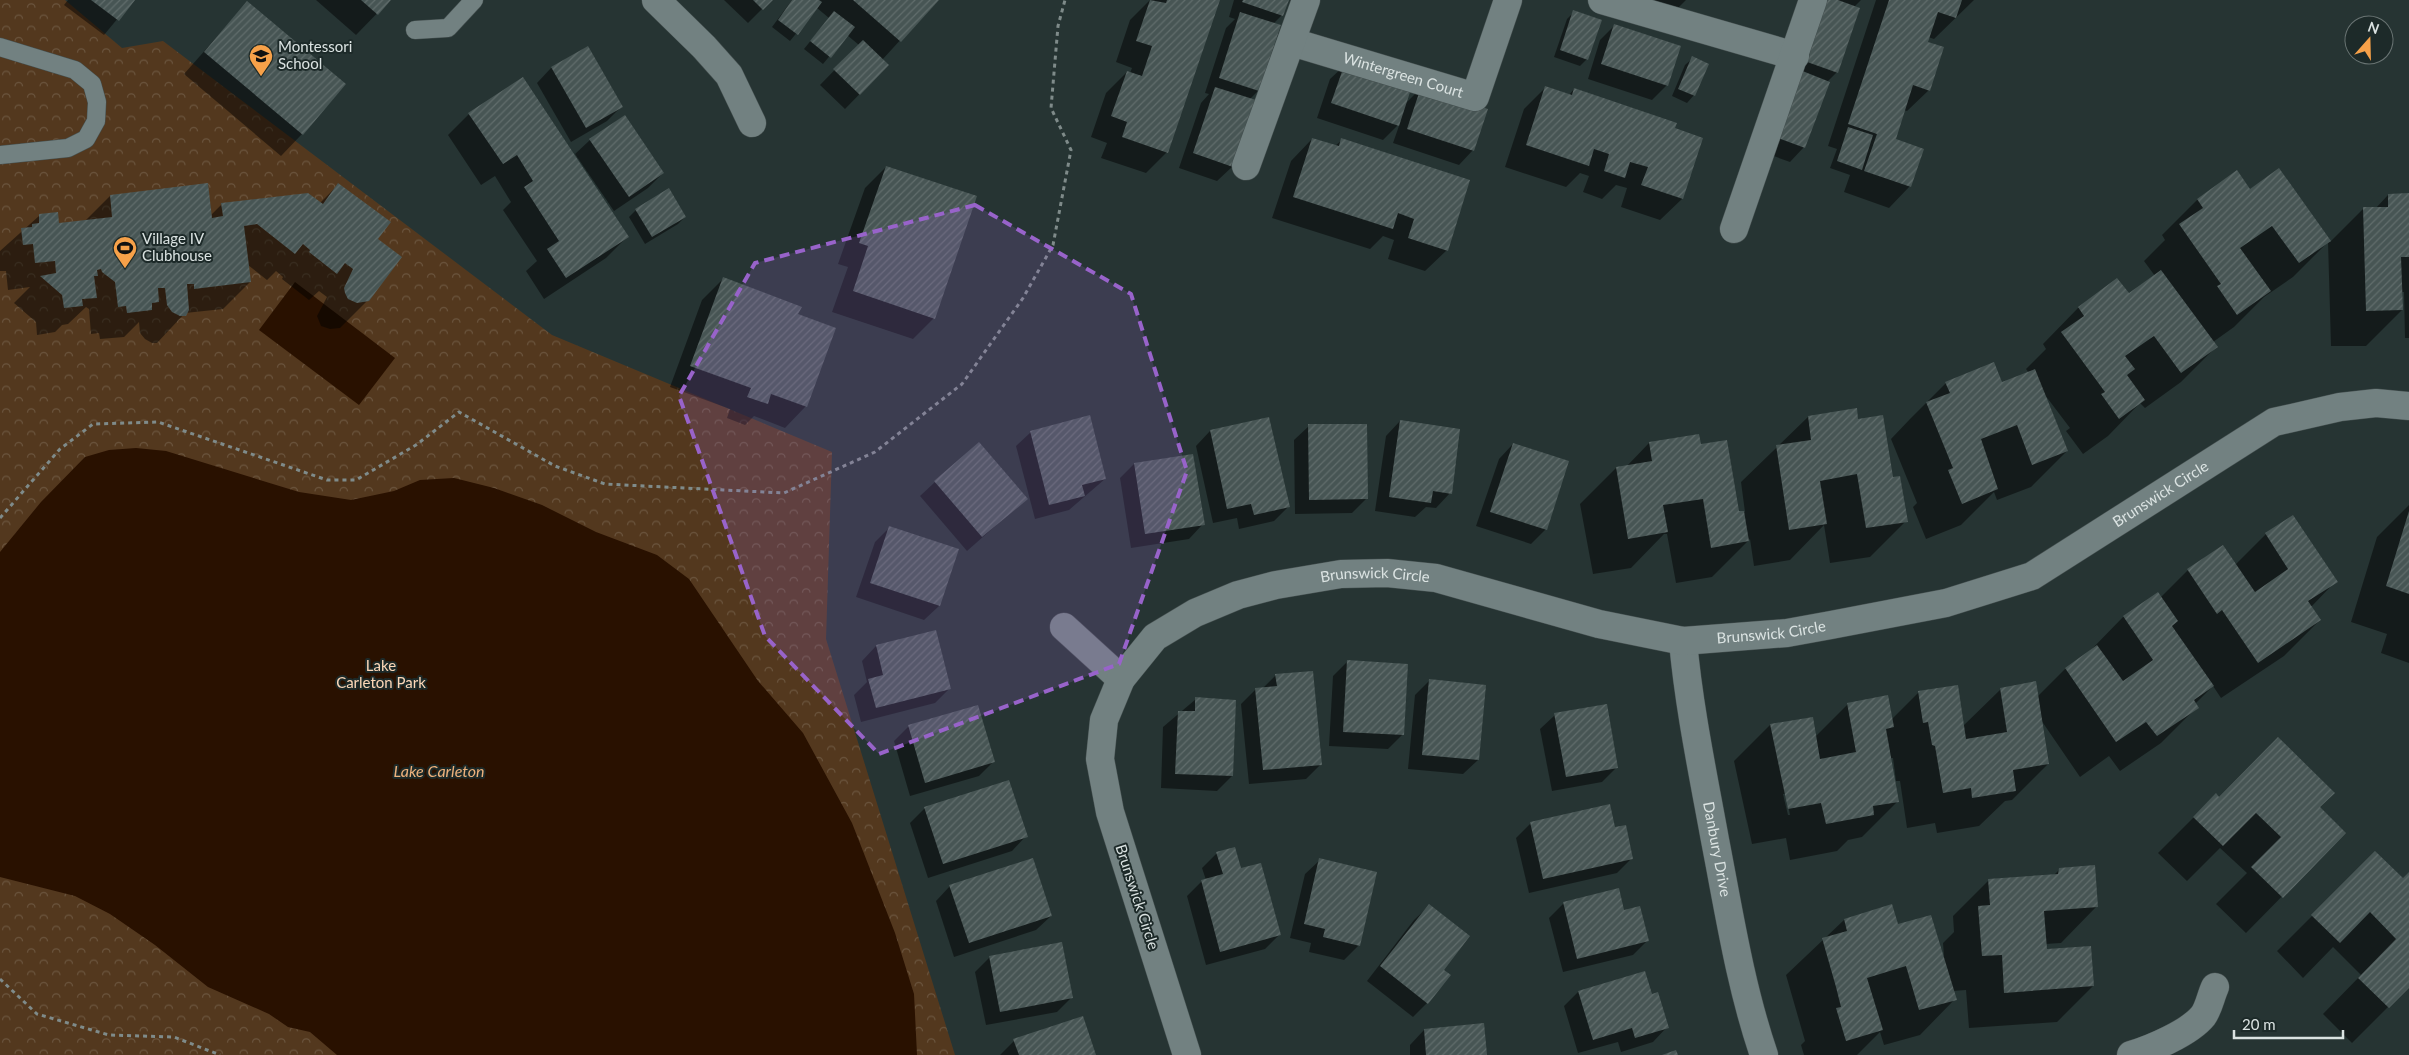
<svg xmlns="http://www.w3.org/2000/svg" width="2409" height="1055" viewBox="0 0 2409 1055" font-family="Lato,sans-serif">
	<style>
		.forest { fill: url(#forest-crowns) }
		.water { fill: #291100 }
		.shadow { fill: #0007; fill-rule: evenodd }
		.building { fill: url(#building-hatch) }
		.lines { fill: none; stroke-linecap: round; stroke-linejoin: round }
		.service-casing { stroke: #444f4f; stroke-width: 19 }
		.minor-casing { stroke: #444f4f; stroke-width: 29 }
		.path { stroke: #7f8b8a; stroke-width: 3; stroke-dasharray: 4 4; stroke-linecap: butt }
		.service { stroke: #728181; stroke-width: 18 }
		.minor { stroke: #728181; stroke-width: 28 }
		.marked { fill: #9863ca; fill-opacity: 0.2; stroke: #9863ca; stroke-width: 4; stroke-dasharray: 10 6; stroke-linejoin: round }
		.labels { text-anchor: middle; stroke-width: 4; stroke-linejoin: round; paint-order: stroke }
		.poi-label { font-size: 15px; fill: #dbe3e2; stroke: #1d2a29; text-anchor: start }
		.street-label { font-size: 15px; fill: #dbe3e2; stroke: #1d2a29 }
		.park-label { font-size: 15px; fill: #fcd7b7; stroke: #1d2a29 }
		.water-label { font-size: 16px; font-style: italic; fill: #eeb27c; stroke: #1d2a29 }
	</style>
	<defs>
		<pattern id="forest-crowns" width="20" height="18" patternUnits="userSpaceOnUse" patternTransform="scale(1.25)"><rect width="20" height="18" fill="#53381e"/><path d="M2 6a3 3 0 1 1 6 0M12 15a3 3 0 1 1 6 0" fill="none" stroke="#6b553e"/></pattern>
		<pattern id="building-hatch" width="6" height="6" patternUnits="userSpaceOnUse" patternTransform="scale(1.25)"><rect width="6" height="6" fill="#475554"/><path d="M-1 1l2-2M0 6l6-6M5 7l2-2" fill="none" stroke="#616d6c"/></pattern>
	</defs>
	<rect width="100%" height="100%" fill="#263433"/>
	<polygon class="forest" points="0,0 65,0 122,48 163,41 552,335 832,452 826,639 955,1055 0,1055"/>
	<g class="water">
		<polygon points="295,282 395,358 359,405 259,330"/>
		<polygon points="136,448 166,451 299,492 351,500 394,491 420,480 454,478 494,488 542,505 596,532 657,555 689,579 758,681 803,733 852,823 895,933 914,994 917,1055 337,1055 310,1032 288,1027 269,1014 208,987 155,945 110,914 75,896 0,877 0,552 41,502 85,457 109,450"/>
	</g>
	<g class="shadow">
		<polygon points="68,0 133,0 104,35 64,5"/>
		<polygon points="316,0 390,0 356,35"/>
		<polygon points="724,0 771,0 748,23"/>
		<polygon points="792,0 937,0 882,60 888,65 845,109 820,85 859,45 847,35 823,64 804,49 829,18 817,8 790,41 772,27"/>
		<polygon points="1150,0 1219,0 1167,152 1146,173 1101,158 1107,143 1091,137 1106,93 1127,72 1130,73 1132,68 1116,62 1130,20"/>
		<polygon points="1234,0 1287,0 1282,15 1273,24 1258,91 1250,99 1255,101 1232,167 1217,181 1179,168 1201,103 1209,94 1205,93 1226,28 1235,19 1229,17"/>
		<polygon points="1633,0 1686,0 1673,13"/>
		<polygon points="1808,0 1861,0 1854,7 1837,72 1827,82 1804,147 1790,162 1757,150"/>
		<polygon points="1876,0 1974,0 1934,39 1928,37 1926,43 1929,90 1907,111 1904,110 1894,140 1910,186 1889,208 1844,192 1850,175 1830,168 1837,149 1828,146"/>
		<polygon points="247,3 344,84 302,134 281,156 184,74"/>
		<polygon points="1574,12 1587,59 1580,66 1554,57 1567,19"/>
		<polygon points="1615,25 1667,85 1652,100 1588,79 1600,40"/>
		<polygon points="587,47 622,106 607,121 571,142 537,83 551,68"/>
		<polygon points="1693,58 1694,95 1687,103 1672,96 1685,65"/>
		<polygon points="1345,65 1405,104 1421,88 1473,150 1459,165 1393,143 1400,123 1383,140 1317,118 1330,79"/>
		<polygon points="1546,87 1569,95 1574,89 1674,129 1682,199 1660,220 1621,207 1627,188 1616,185 1602,199 1583,192 1589,176 1580,173 1566,187 1505,167 1524,109"/>
		<polygon points="469,114 627,237 606,258 544,299 526,271 537,261 503,210 511,202 495,176 481,185 448,135"/>
		<polygon points="1312,139 1335,146 1342,140 1447,250 1425,271 1388,259 1394,240 1383,236 1370,249 1272,218 1291,161"/>
		<polygon points="590,140 663,173 648,188 614,211 575,154"/>
		<polygon points="886,167 934,318 913,339 832,312 848,267 838,264 865,188"/>
		<polygon points="2279,170 2330,242 2363,209 2375,209 2388,195 2409,195 2409,338 2405,338 2404,292 2401,292 2402,310 2366,346 2331,346 2328,242 2293,277 2264,297 2234,327 2213,342 2216,347 2181,382 2145,408 2140,403 2108,436 2083,454 2066,431 2070,428 2045,395 2067,451 2031,487 1997,500 1994,492 1961,525 1926,539 1913,507 1917,503 1891,439 1910,419 1946,383 2002,384 2029,373 2026,369 2046,349 2043,344 2078,308 2117,280 2128,295 2155,276 2144,261 2165,240 2162,235 2197,200 2236,172 2249,190"/>
		<polygon points="338,185 376,239 368,300 340,328 330,329 321,326 317,316 327,297 319,291 309,300 282,279 283,277 276,271 267,280 248,265 250,282 223,309 185,313 157,343 152,343 145,339 140,333 139,322 124,337 100,339 99,333 91,334 89,309 86,307 68,324 62,325 55,332 37,335 36,322 14,303 30,287 8,290 6,271 0,271 0,251 39,216 58,225 85,221 110,196 210,216 222,204 320,203"/>
		<polygon points="636,210 685,217 678,224 645,244 629,217"/>
		<polygon points="723,279 797,315 806,406 785,428 754,416 745,425 727,418 730,409 670,387 702,300"/>
		<polygon points="1856,410 1857,421 1892,479 1906,521 1870,557 1830,563 1824,525 1790,560 1754,566 1750,539 1712,577 1676,583 1667,534 1664,534 1631,568 1593,574 1580,504 1616,468 1626,467 1649,443 1700,446 1738,512 1745,512 1741,482 1808,417"/>
		<polygon points="1400,421 1450,493 1436,508 1426,507 1415,517 1375,511 1386,436"/>
		<polygon points="1309,426 1367,498 1352,513 1295,514 1294,440"/>
		<polygon points="1210,431 1288,507 1274,521 1239,529 1237,518 1213,523 1196,446"/>
		<polygon points="1031,432 1105,479 1069,510 1035,519 1016,446"/>
		<polygon points="1513,444 1568,462 1545,530 1531,544 1476,526 1499,459"/>
		<polygon points="1134,464 1203,524 1189,539 1131,548 1120,478"/>
		<polygon points="935,482 1026,499 967,551 920,496"/>
		<polygon points="2409,505 2409,663 2381,653 2387,634 2351,622 2377,537"/>
		<polygon points="889,528 957,550 939,606 924,620 856,597 875,542"/>
		<path d="M2266,534l70,47 -25,26 9,13 -36,36 -63,42 -8,-12 -18,18 2,3 -36,36 -41,28 -11,-15 -29,21 -39,-57 7,44 -36,36 -7,1 -26,25 -42,7 -2,-10 -28,5 -7,-47h-4l-3,-23h-3l8,43 -36,36 -14,3 -11,11 -47,9 -4,-22 -34,6 -18,-83 36,-36 42,-7 3,19 33,-33 43,16 28,-28 44,34 38,-37 36,8 28,-28 22,-15 36,-37 34,-23 3,4 28,-28 47,-5zM1783,794h3l4,21h-2z"/>
		<polygon points="876,646 949,689 935,703 861,722 854,695 867,682 862,661"/>
		<polygon points="1348,661 1403,734 1388,749 1329,746 1333,676"/>
		<polygon points="1276,675 1321,764 1306,779 1249,784 1241,704 1255,690 1262,689"/>
		<polygon points="1429,681 1478,760 1463,774 1408,769 1415,695"/>
		<polygon points="1196,699 1232,776 1217,791 1161,788 1163,727"/>
		<polygon points="1555,715 1617,767 1602,782 1552,791 1540,729"/>
		<polygon points="909,726 993,762 979,776 910,796 894,741"/>
		<polygon points="2216,795 2219,798 2319,808 2344,833 2246,933 2216,904 2247,873 2220,848 2187,881 2158,853"/>
		<polygon points="925,808 1026,836 1012,851 928,878 910,823"/>
		<polygon points="1531,823 1614,829 1632,858 1617,873 1529,893 1516,838"/>
		<polygon points="1217,853 1241,870 1280,934 1265,949 1206,965 1187,896 1201,882 1206,880 1202,868"/>
		<polygon points="2375,853 2403,880 2409,874 2409,986 2352,1043 2323,1014 2361,975 2333,947 2303,978 2277,951"/>
		<polygon points="1320,860 1359,945 1344,960 1309,952 1311,943 1290,938 1305,874"/>
		<polygon points="2060,869 2096,907 2061,943 2045,944 2045,950 2093,986 2057,1022 1969,1028 1966,990 1953,991 1955,999 1920,1035 1884,1045 1880,1032 1857,1055 1804,1055 1801,1045 1805,1041 1786,975 1844,920 1897,926 1944,956 1943,943 1954,932 1953,916 1989,880 2054,875"/>
		<polygon points="950,886 1051,916 1036,930 954,957 936,901"/>
		<polygon points="1564,903 1647,941 1633,955 1563,972 1549,918"/>
		<polygon points="1429,906 1442,970 1427,1003 1413,1017 1367,981 1414,920"/>
		<polygon points="990,957 1072,997 1057,1012 986,1025 975,972"/>
		<polygon points="1578,992 1651,995 1667,1027 1653,1042 1621,1052 1618,1042 1578,1053 1564,1006"/>
		<polygon points="1424,1030 1486,1055 1410,1055 1410,1045"/>
		<polygon points="1014,1041 1095,1055 1000,1055"/>
	</g>
	<g class="building">
		<polygon points="91,0 135,0 119,21"/>
		<polygon points="361,0 391,0 378,15"/>
		<polygon points="753,0 773,0 763,10"/>
		<polygon points="792,0 819,0 822,2 798,35 778,20"/>
		<polygon points="853,0 939,0 901,42"/>
		<polygon points="1150,0 1166,3 1167,0 1220,0 1168,153 1122,137 1127,122 1111,116 1127,71 1142,76 1152,46 1136,41"/>
		<polygon points="1243,0 1289,0 1283,16 1242,2"/>
		<polygon points="1817,0 1838,0 1860,8 1838,73 1796,58"/>
		<polygon points="1889,0 1962,0 1956,18 1938,12 1928,42 1944,47 1930,91 1913,85 1896,139 1924,149 1911,187 1864,171 1877,134 1848,124"/>
		<polygon points="247,1 346,84 303,135 204,52"/>
		<polygon points="1573,10 1602,20 1588,60 1560,50"/>
		<polygon points="834,11 855,27 831,58 810,41"/>
		<polygon points="1240,12 1281,25 1259,91 1219,78"/>
		<polygon points="1614,24 1681,46 1668,86 1601,64"/>
		<polygon points="863,40 889,65 860,95 833,69"/>
		<polygon points="588,46 623,107 586,128 551,67"/>
		<polygon points="1692,56 1709,64 1695,96 1678,89"/>
		<polygon points="1345,63 1412,86 1399,126 1331,103"/>
		<polygon points="1795,68 1830,82 1805,148 1770,135"/>
		<polygon points="523,77 629,237 566,278 547,249 559,241 524,187 533,181 517,155 503,164 468,113"/>
		<polygon points="1545,86 1572,95 1574,88 1677,123 1675,128 1703,138 1683,199 1641,185 1648,167 1630,162 1625,178 1604,171 1609,154 1594,149 1589,166 1526,145"/>
		<polygon points="1215,87 1256,100 1233,167 1193,153"/>
		<polygon points="1421,87 1488,109 1474,151 1407,129"/>
		<polygon points="625,115 664,173 629,197 589,139"/>
		<polygon points="1848,127 1873,135 1862,170 1837,161"/>
		<polygon points="1312,138 1339,146 1341,138 1470,180 1448,251 1408,238 1414,219 1398,213 1393,229 1293,197"/>
		<polygon points="886,166 977,196 935,319 853,291 868,246 859,243"/>
		<polygon points="2279,168 2331,241 2299,263 2272,226 2240,248 2271,291 2237,315 2217,286 2221,284 2179,224 2203,208 2197,199 2237,170 2250,189"/>
		<polygon points="208,183 212,218 223,216 221,203 308,193 323,204 338,183 391,222 378,239 402,257 369,301 357,303 348,299 345,293 344,288 353,269 345,263 337,274 309,252 310,250 303,244 295,254 257,224 244,226 251,282 194,289 194,284 187,284 189,310 186,316 180,316 172,312 167,305 165,288 158,288 159,302 152,303 152,310 127,313 126,306 118,307 115,282 102,272 101,269 97,270 98,276 94,276 97,298 82,299 83,306 64,308 62,295 40,276 56,273 55,261 35,263 33,244 23,245 21,228 32,227 32,224 39,223 39,214 58,212 59,223 112,217 110,195"/>
		<polygon points="669,188 686,217 652,237 635,209"/>
		<polygon points="2409,193 2409,257 2401,257 2403,310 2366,311 2363,207 2388,207 2388,194"/>
		<polygon points="2161,270 2218,347 2181,373 2154,336 2125,356 2135,369 2127,375 2145,400 2119,419 2101,394 2105,392 2061,332 2084,316 2078,307 2117,278 2129,293"/>
		<polygon points="723,277 802,307 798,314 836,328 807,407 771,394 768,404 747,397 751,388 690,366"/>
		<polygon points="1994,362 2002,382 2035,369 2068,451 2032,465 2017,425 1981,439 1998,489 1962,504 1948,470 1953,468 1926,402 1950,393 1945,382"/>
		<polygon points="1857,408 1858,419 1883,415 1893,477 1900,476 1908,522 1866,528 1857,474 1820,481 1827,524 1789,530 1776,445 1811,440 1808,416"/>
		<polygon points="1090,415 1106,479 1082,485 1085,496 1049,505 1030,431"/>
		<polygon points="1269,417 1290,507 1254,515 1251,504 1227,509 1210,430"/>
		<polygon points="1400,420 1460,429 1452,494 1433,491 1431,503 1389,497"/>
		<polygon points="1308,424 1367,424 1368,499 1309,500"/>
		<polygon points="1699,434 1701,444 1727,440 1739,511 1744,511 1749,541 1711,548 1703,499 1663,505 1668,532 1628,539 1616,467 1652,461 1649,442"/>
		<polygon points="979,442 1028,499 982,537 934,481"/>
		<polygon points="1513,443 1569,461 1547,530 1490,512"/>
		<polygon points="1193,454 1205,525 1145,534 1134,463"/>
		<polygon points="2409,511 2409,594 2386,586"/>
		<polygon points="2293,515 2338,582 2308,601 2321,620 2258,663 2222,610 2217,614 2187,569 2223,545 2255,592 2288,569 2265,533"/>
		<polygon points="889,526 959,549 940,606 870,583"/>
		<polygon points="2158,592 2178,621 2172,626 2214,686 2194,700 2199,708 2157,736 2146,722 2116,742 2065,668 2097,645 2123,681 2153,660 2123,616"/>
		<polygon points="936,630 951,689 876,708 868,679 883,675 876,645"/>
		<polygon points="1347,660 1408,664 1404,735 1343,732"/>
		<polygon points="1313,671 1322,765 1263,770 1255,688 1277,686 1275,674"/>
		<polygon points="1429,679 1486,685 1479,760 1422,755"/>
		<polygon points="2036,681 2049,764 2013,770 2016,791 1972,798 1971,788 1943,793 1935,746 1932,745 1928,722 1923,723 1918,691 1958,685 1966,739 2007,732 2000,688"/>
		<polygon points="1888,695 1894,727 1886,729 1899,802 1873,806 1874,815 1826,824 1821,803 1788,809 1770,724 1813,717 1820,759 1856,752 1847,703"/>
		<polygon points="1195,697 1236,700 1233,776 1175,774 1178,711 1195,711"/>
		<polygon points="1607,704 1618,768 1566,777 1554,713"/>
		<polygon points="978,705 995,762 925,783 908,725"/>
		<polygon points="2278,737 2335,793 2320,807 2346,833 2283,898 2251,867 2281,837 2256,813 2223,846 2193,817 2216,793 2219,797"/>
		<polygon points="1009,780 1028,837 943,864 924,807"/>
		<polygon points="1610,804 1615,827 1626,825 1633,859 1543,879 1530,822"/>
		<polygon points="1235,847 1241,868 1261,863 1281,935 1220,952 1201,880 1223,874 1216,852"/>
		<polygon points="2375,851 2403,878 2409,872 2409,988 2389,1008 2358,978 2396,939 2370,912 2340,943 2311,915"/>
		<polygon points="1033,858 1052,916 969,943 949,885"/>
		<polygon points="1319,858 1377,872 1360,946 1323,937 1325,929 1304,924"/>
		<polygon points="2095,865 2098,907 2044,911 2047,949 2091,946 2094,986 2004,993 2002,955 1982,956 1978,906 1990,905 1988,879 2058,874 2059,868"/>
		<polygon points="1619,888 1624,910 1640,906 1649,941 1577,959 1563,902"/>
		<polygon points="1429,904 1470,936 1444,970 1451,975 1428,1004 1380,966"/>
		<polygon points="1892,904 1898,924 1931,915 1957,1000 1919,1010 1906,966 1867,978 1883,1030 1846,1041 1836,1008 1841,1007 1836,987 1822,938 1847,931 1844,919"/>
		<polygon points="1062,942 1073,998 1000,1012 989,956"/>
		<polygon points="1645,971 1652,994 1658,992 1669,1028 1635,1038 1632,1028 1593,1040 1578,991"/>
		<polygon points="1083,1016 1096,1055 1019,1055 1013,1039"/>
		<polygon points="1484,1023 1487,1055 1426,1055 1424,1029"/>
		<polygon points="1676,1050 1678,1055 1662,1055"/>
	</g>
	<g class="lines">
		<g class="service-casing">
			<g id="service">
				<polyline points="415,30 448,28 474,0"/>
				<polyline points="0,47 75,70 92,84 97,102 96,121 86,139 68,148 0,155"/>
			</g>
		</g>
		<g class="minor-casing">
			<g id="minor">
				<polyline points="656,0 704,47 729,75 752,123"/>
				<polyline points="1602,0 1795,56"/>
				<path id="s1" d="M1292,42l183,55 33,-97"/>
				<polyline points="1246,166 1306,0"/>
				<polyline points="1734,229 1813,0"/>
				<polyline points="1064,627 1121,679"/>
				<path id="s2" d="M1683,641c6,67 20,133 32,199 14,72 25,145 49,215"/>
				<path id="s3" d="M1187,1055l-77,-243 -10,-53 4,-39 17,-41 34,-42 40,-24 43,-18 38,-10 65,-11 46,-1 49,5 163,46 84,17 104,-8 44,-8 115,-22 86,-27 242,-154 66,-15 36,-4 33,3"/>
				<path d="M2131,1055c20,-6 58,-22 72,-39 6,-8 8,-21 12,-29"/>
			</g>
		</g>
		<g class="path">
			<polyline points="0,518 60,449 93,424 158,422 327,480 356,480 416,445 459,412 555,466 605,484 784,493 875,452 962,384 1023,298 1053,245 1071,150 1051,108 1058,26 1065,0"/>
			<polyline points="0,979 37,1014 109,1035 174,1037 220,1055"/>
		</g>
		<use href="#service" class="service"/>
		<use href="#minor" class="minor"/>
	</g>
	<path class="marked" d="M975,205l156,89 56,177 -68,193 -240,90 -114,-118 -86,-240 76,-133z"/>
	<defs>
		<g id="school-pin" transform="scale(1.25)"><path d="M0 17L-7.5 6A9.5 9.5 0 1 1 7.5 6Z" fill="#f7a149" stroke="#1d2a29"/><path d="M0-5L7-2L0 1L-7-2ZM-4 1L0 2.5L4 1V4Q0 6-4 4Z" fill="#111"/></g>
		<g id="stadium-pin" transform="scale(1.25)"><path d="M0 17L-7.5 6A9.5 9.5 0 1 1 7.5 6Z" fill="#f7a149" stroke="#1d2a29"/><path d="M0-5a6.5 5 0 1 0 0 10a6.5 5 0 1 0 0-10ZM-3.5-1.8h7v3.6h-7Z" fill="#111"/></g>
	</defs>
	<g fill-rule="evenodd">
		<use href="#school-pin" x="261" y="56"/>
		<use href="#stadium-pin" x="125" y="248"/>
	</g>
	<g class="labels">
		<g class="poi-label">
			<text x="278" y="52">Montessori<tspan x="278" dy="17">School</tspan></text>
			<text x="142" y="244">Village IV<tspan x="142" dy="17">Clubhouse</tspan></text>
		</g>
		<g class="street-label">
			<text dy="5" stroke="none"><textPath href="#s1" startOffset="116">Wintergreen Court</textPath></text>
			<text dy="5" stroke="none"><textPath href="#s3" startOffset="1504">Brunswick Circle</textPath></text>
			<text dy="5" stroke="none"><textPath href="#s3" startOffset="679">Brunswick Circle</textPath></text>
			<text dy="5" stroke="none"><textPath href="#s3" startOffset="1084">Brunswick Circle</textPath></text>
			<text dy="5" stroke="none"><textPath href="#s2" startOffset="211">Danbury Drive</textPath></text>
			<text transform="translate(1137 897) rotate(72)" y="5">Brunswick Circle</text>
		</g>
		<g class="park-label">
			<text x="381" y="671">Lake<tspan x="381" dy="17">Carleton Park</tspan></text>
		</g>
		<g class="water-label">
			<text x="439" y="777">Lake Carleton</text>
		</g>
	</g>
	<g transform="translate(2369 40) rotate(20)"><circle r="24" fill="#1d2a29" stroke="#697473"/>
	<path d="M0-4L9 19L0 12L-9 19Z" fill="#f7a149"/>
	<text y="-8" font-size="14" font-weight="bold" text-anchor="middle" fill="#dbe3e2">N</text>
	</g>
	<path d="M2234 1030v8h109v-8" fill="none" stroke="#dbe3e2" stroke-width="2.5"/>
	<text x="2242" y="1030" font-size="15" fill="#dbe3e2" stroke="#1d2a29" stroke-width="4" paint-order="stroke">20 m</text>
</svg>
